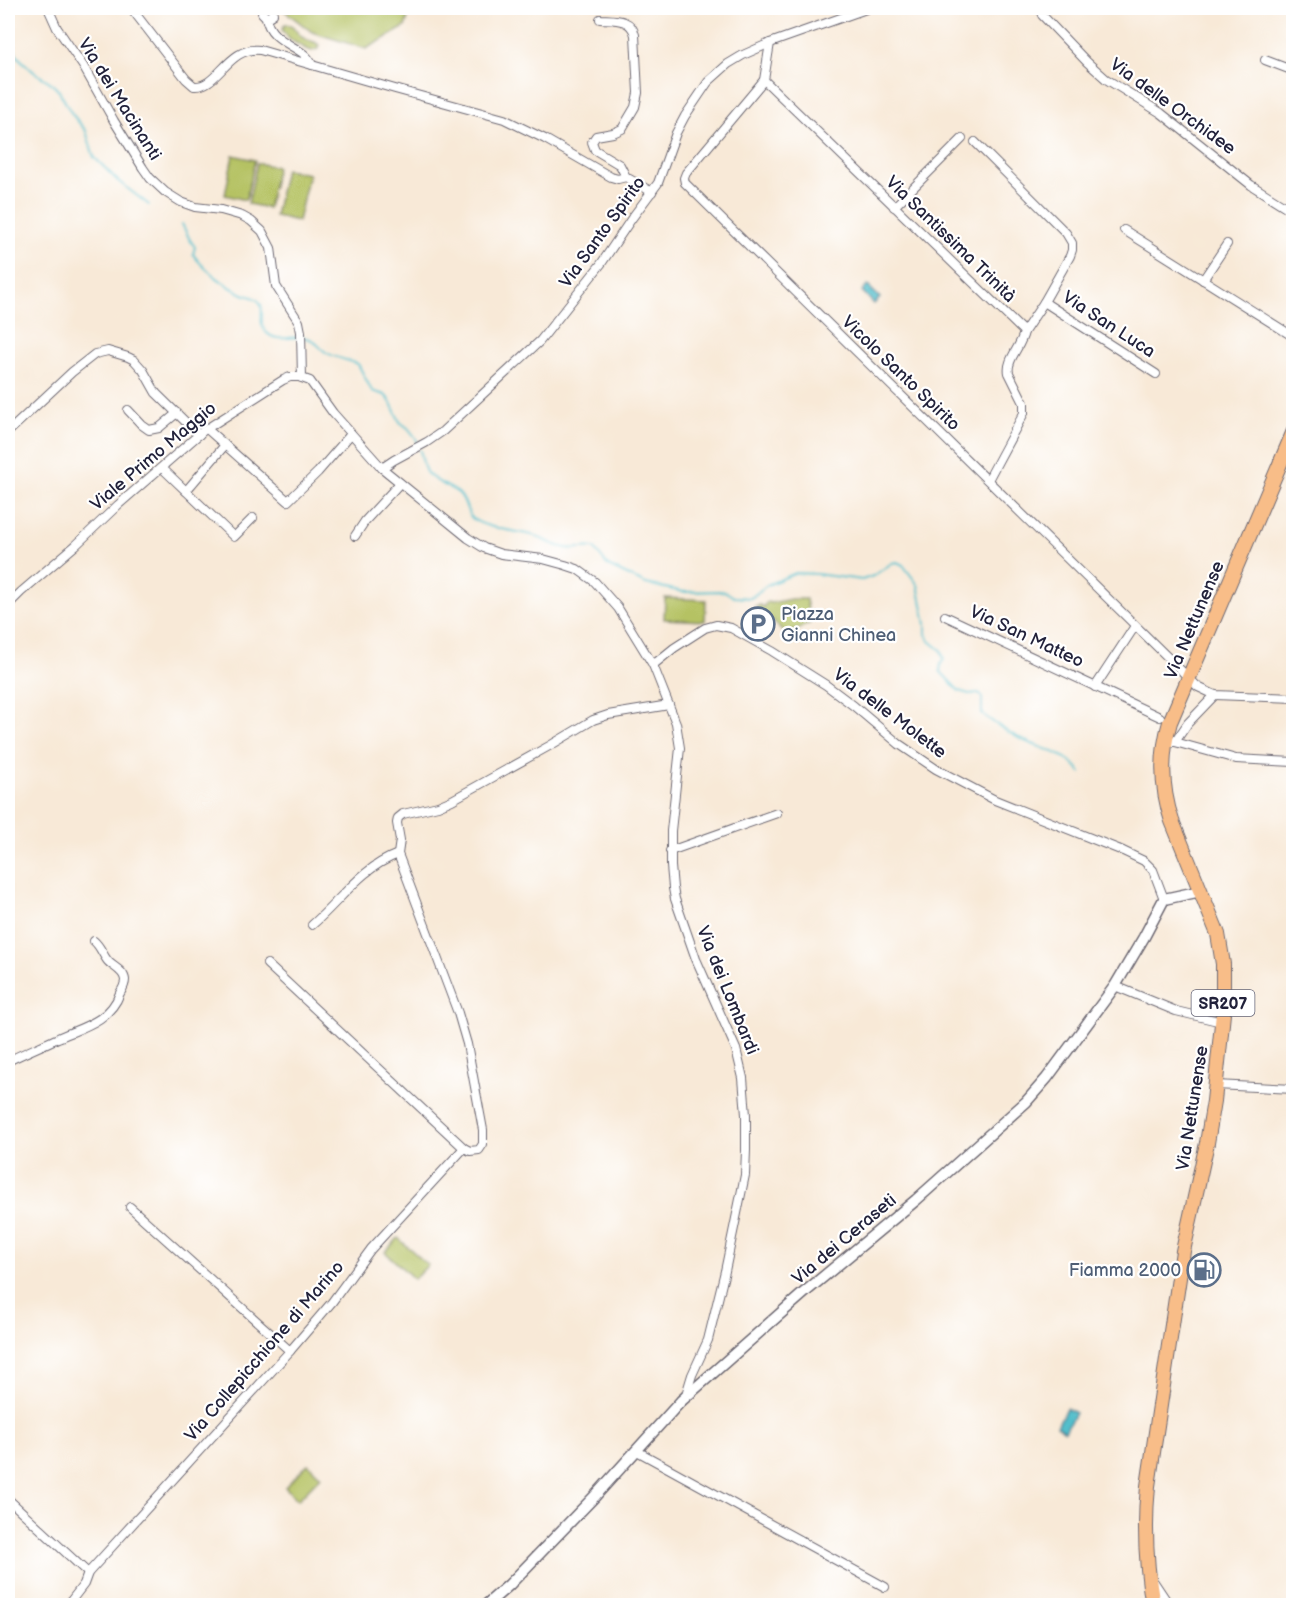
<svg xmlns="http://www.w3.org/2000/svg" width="1301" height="1613" viewBox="0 0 1301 1613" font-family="'Balsamiq Sans',sans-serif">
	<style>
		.green { fill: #b5c264; stroke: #6c7250; stroke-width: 1.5 }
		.water { fill: #52becb; stroke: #3a7083; stroke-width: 1.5 }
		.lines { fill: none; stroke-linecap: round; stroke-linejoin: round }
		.stream { stroke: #52becb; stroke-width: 2 }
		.minor-casing { stroke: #6d6872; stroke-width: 10 }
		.tertiary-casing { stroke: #6d6872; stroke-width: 13 }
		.primary-casing { stroke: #6d6872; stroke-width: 16 }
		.minor { stroke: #fff; stroke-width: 8 }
		.tertiary { stroke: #fff; stroke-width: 10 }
		.primary { stroke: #f8bd88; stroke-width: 14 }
		.labels { text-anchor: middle; stroke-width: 4.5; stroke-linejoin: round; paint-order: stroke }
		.shield { fill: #fff; stroke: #646476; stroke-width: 1.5 }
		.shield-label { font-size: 16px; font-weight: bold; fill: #22223b }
		.street-label { font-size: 18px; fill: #22223b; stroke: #fff }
		.service-label { font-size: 18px; fill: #4e5e75; stroke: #fff; text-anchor: start }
	</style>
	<rect width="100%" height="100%" fill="#fff"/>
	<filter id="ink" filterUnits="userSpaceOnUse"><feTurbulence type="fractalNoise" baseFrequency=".0167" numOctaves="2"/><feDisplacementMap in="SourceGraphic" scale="12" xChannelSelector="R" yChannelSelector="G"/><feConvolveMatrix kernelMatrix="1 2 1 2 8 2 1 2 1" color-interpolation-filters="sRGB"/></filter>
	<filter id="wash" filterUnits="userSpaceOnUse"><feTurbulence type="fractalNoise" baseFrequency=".008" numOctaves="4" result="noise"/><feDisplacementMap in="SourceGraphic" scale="24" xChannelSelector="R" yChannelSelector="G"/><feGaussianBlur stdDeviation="1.35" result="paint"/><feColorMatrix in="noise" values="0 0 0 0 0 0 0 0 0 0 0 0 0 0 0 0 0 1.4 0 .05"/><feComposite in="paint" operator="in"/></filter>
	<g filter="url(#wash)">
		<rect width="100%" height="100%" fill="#f8e9d7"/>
		<g class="green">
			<polygon points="281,8 411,8 405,27 366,49 312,32"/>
			<path d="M286,24c10,2 11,11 19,15 6,3 9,1 14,6l-1,4 -6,2 -6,-2 -17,-10 -7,-9 1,-3z"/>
			<polygon points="233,155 255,160 246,200 225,195"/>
			<polygon points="257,163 277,167 268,208 248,204"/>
			<polygon points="285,169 309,174 298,221 275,216"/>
			<polygon points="665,598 706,600 705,621 664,619"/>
			<polygon points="791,599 806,599 810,623 787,634 755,606 760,605 763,607 767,602 771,603"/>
			<polygon points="398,1238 428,1265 414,1279 385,1252"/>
			<polygon points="308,1464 321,1476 298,1500 285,1487"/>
		</g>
		<g class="water">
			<polygon points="868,286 880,298 874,304 862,291"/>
			<polygon points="1066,1408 1075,1413 1065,1431 1057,1426"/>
		</g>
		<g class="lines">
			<g class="stream">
				<polyline points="8,39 18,57 34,72 50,82 59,91 72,114 86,131 94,157 118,181 149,205"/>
				<path d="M182,224l8,16 5,7 -2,7c10,15 33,32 50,40 4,2 9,2 13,5 12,7 0,24 10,33 12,13 29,1 44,7 7,3 10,10 17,14 9,5 21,7 31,11l14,27 13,4 5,6 10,21 8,6 8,10 2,6"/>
				<path d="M420,450c2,7 3,16 6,22 5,8 22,14 31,20 10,7 8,20 16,27 12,9 43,12 59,16 11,4 22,11 34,13 10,2 18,-2 28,0l14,18 38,18 38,8 35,-1 7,1 8,5 17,1 16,-13 29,-12 20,1 46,6 11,-4 19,-13 5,-1 6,3 15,20 8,39v10l4,7 11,9 3,9 -3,5 -1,7 19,20 10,3 10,-1 3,4v16l4,4c11,8 21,15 33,21 22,12 47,13 62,35"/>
			</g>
		</g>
	</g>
	<g filter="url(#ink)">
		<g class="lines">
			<g class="minor-casing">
				<g id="minor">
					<polyline points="48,8 57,28 83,66 114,121 143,168 150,178 165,192 181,202 195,207 221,210 242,216 251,221 262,231 271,248 276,286 299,322 301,332 302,378"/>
					<path d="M131,8l55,71 8,7c24,2 34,-40 66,-36l135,39 109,30 41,20 66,38 7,2 8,-2"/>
					<polyline points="263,8 262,13 266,17 270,16 273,14 272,8"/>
					<polyline points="1042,15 1087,62 1106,79 1161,113 1251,185 1294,212"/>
					<path d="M266,17c4,28 39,28 46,48"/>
					<path d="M600,19c15,1 31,-1 35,16l3,58 -3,14 -13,22 -9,4 -17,3 -4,6 3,8 25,15 6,12 26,15"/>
					<path d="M770,43l-6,37 260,252c-3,15 -18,28 -15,41l15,30v10l-36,67"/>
					<polyline points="1265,60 1294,71"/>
					<polyline points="764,80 686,173 684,178 685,183 1198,687 1215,695 1294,698"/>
					<polyline points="975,142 1066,233 1072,243 1072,250 1070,256 1044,302 1024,332"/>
					<polyline points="894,207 962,139"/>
					<polyline points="1124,230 1294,337"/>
					<polyline points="1203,280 1227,244"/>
					<polyline points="1044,302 1156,374"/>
					<polyline points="128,410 142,425 149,430 159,428 177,413"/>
					<polyline points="207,429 288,501 318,472 351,434"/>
					<polyline points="8,432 72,372 95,354 108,351 128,357 134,360 143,370 156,393 199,435"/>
					<polyline points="162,468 234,537 253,518"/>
					<polyline points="382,468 394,460 427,442 443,431 540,341 601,264 632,218 658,183 676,133 685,116 708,82 728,64 743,55 770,43 869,8"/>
					<polyline points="186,491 225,445"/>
					<polyline points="355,536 365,521 400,483"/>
					<polyline points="8,605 21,592 76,545 118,505 203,431 283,380 290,377 299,377 310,381 333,413 382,468 468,538 484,548 501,554 543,559 565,565 577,569 595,582 618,608 653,665 676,723 680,748 671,831 671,866 673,888 675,899 696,959 736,1049 743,1078 746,1115 746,1150 745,1175 725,1271 708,1340 692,1375 685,1398"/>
					<polyline points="945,616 1160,717"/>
					<polyline points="653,665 674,648 705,628 716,625 731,628 772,651 826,685 854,706 899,744 936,769 995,800 1123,851 1144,861 1153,870 1164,899"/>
					<polyline points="1095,687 1135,626"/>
					<polyline points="1172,742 1175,742 1188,723 1215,695"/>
					<polyline points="1175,742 1236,759 1294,762"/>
					<polyline points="670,851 777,813"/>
					<path d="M312,925c29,-25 49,-57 86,-71"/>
					<polyline points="267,964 464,1148 470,1151 479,1150 483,1144 483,1130 467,1044 458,1013 398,854 400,840 397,823 398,818 403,814 438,806 452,800 551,745 593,720 608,715 669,705"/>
					<polyline points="1115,986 1176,1011 1222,1022"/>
					<path d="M8,1061c16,-8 33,-15 50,-23 25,-11 52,-17 62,-45 2,-3 5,-9 5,-13 -1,-10 -13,-13 -18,-20 -5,-7 -7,-14 -13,-19"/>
					<polyline points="1216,1085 1294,1089"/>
					<polyline points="130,1207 290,1351"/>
					<polyline points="637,1451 885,1587"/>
					<polyline points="8,1499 88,1573"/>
					<polyline points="1152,1579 1170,1606"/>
					<polyline points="67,1606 84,1584 88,1573 290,1351 332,1302 371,1249 464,1148"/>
				</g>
			</g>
			<g class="tertiary-casing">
				<polyline id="tertiary" points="485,1606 509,1585 596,1495 681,1401 805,1292 916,1200 1026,1102 1047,1078 1115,986 1144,937 1164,899 1201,891"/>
			</g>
			<g class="primary-casing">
				<path id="primary" d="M1153,1606c-7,-40 -9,-80 -5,-120l35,-235 24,-108 7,-42 9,-87v-50l-5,-30 -46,-113c-11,-33 -12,-65 -2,-99l124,-291"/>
			</g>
			<use href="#minor" class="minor"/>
			<use href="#tertiary" class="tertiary"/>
			<use href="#primary" class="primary"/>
		</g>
	</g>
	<defs>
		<g id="parking-ring" transform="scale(1.725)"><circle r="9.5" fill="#fff" stroke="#5c6f8a" stroke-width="1.5"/><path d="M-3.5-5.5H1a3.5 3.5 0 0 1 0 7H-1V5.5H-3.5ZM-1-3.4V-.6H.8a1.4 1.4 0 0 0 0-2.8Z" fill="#5c6f8a"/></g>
		<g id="fuel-ring" transform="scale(1.725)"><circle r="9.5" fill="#fff" stroke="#5c6f8a" stroke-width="1.5"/><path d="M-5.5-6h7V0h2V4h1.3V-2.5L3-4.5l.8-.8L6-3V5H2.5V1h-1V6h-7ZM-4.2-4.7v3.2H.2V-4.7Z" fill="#5c6f8a"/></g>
	</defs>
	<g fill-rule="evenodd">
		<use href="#parking-ring" x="758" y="624"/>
		<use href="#fuel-ring" x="1204" y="1270"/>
	</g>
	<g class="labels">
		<rect class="shield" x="1191.5" y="990" width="63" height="26" rx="4.5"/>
		<g class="shield-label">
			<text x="1223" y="1009">SR207</text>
		</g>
		<g class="street-label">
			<text transform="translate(120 99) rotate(58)" y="6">Via dei Macinanti</text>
			<text transform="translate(1173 106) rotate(36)" y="6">Via delle Orchidee</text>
			<text transform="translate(602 232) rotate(-54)" y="6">Via Santo Spirito</text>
			<text transform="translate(951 239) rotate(44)" y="6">Via Santissima Trinità</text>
			<text transform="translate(1109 324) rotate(33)" y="6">Via San Luca</text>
			<text transform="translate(901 373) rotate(44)" y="6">Vicolo Santo Spirito</text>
			<text transform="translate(153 456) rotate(-40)" y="6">Viale Primo Maggio</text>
			<text transform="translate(1194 620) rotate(-67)" y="6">Via Nettunense</text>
			<text transform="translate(1027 636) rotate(25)" y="6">Via San Matteo</text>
			<text transform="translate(890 713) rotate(37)" y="6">Via delle Molette</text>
			<text transform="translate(728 990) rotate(68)" y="6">Via dei Lombardi</text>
			<text transform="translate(1192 1108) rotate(-81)" y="6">Via Nettunense</text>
			<text transform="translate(844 1239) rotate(-40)" y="6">Via dei Ceraseti</text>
			<text transform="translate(264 1351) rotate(-49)" y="6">Via Collepicchione di Marino</text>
		</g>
		<g class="service-label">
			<text x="781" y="620">Piazza<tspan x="781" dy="21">Gianni Chinea</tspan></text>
			<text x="1181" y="1276" text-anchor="end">Fiamma 2000</text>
		</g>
	</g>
	<rect width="1301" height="1613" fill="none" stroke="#fff" stroke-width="30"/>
</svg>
